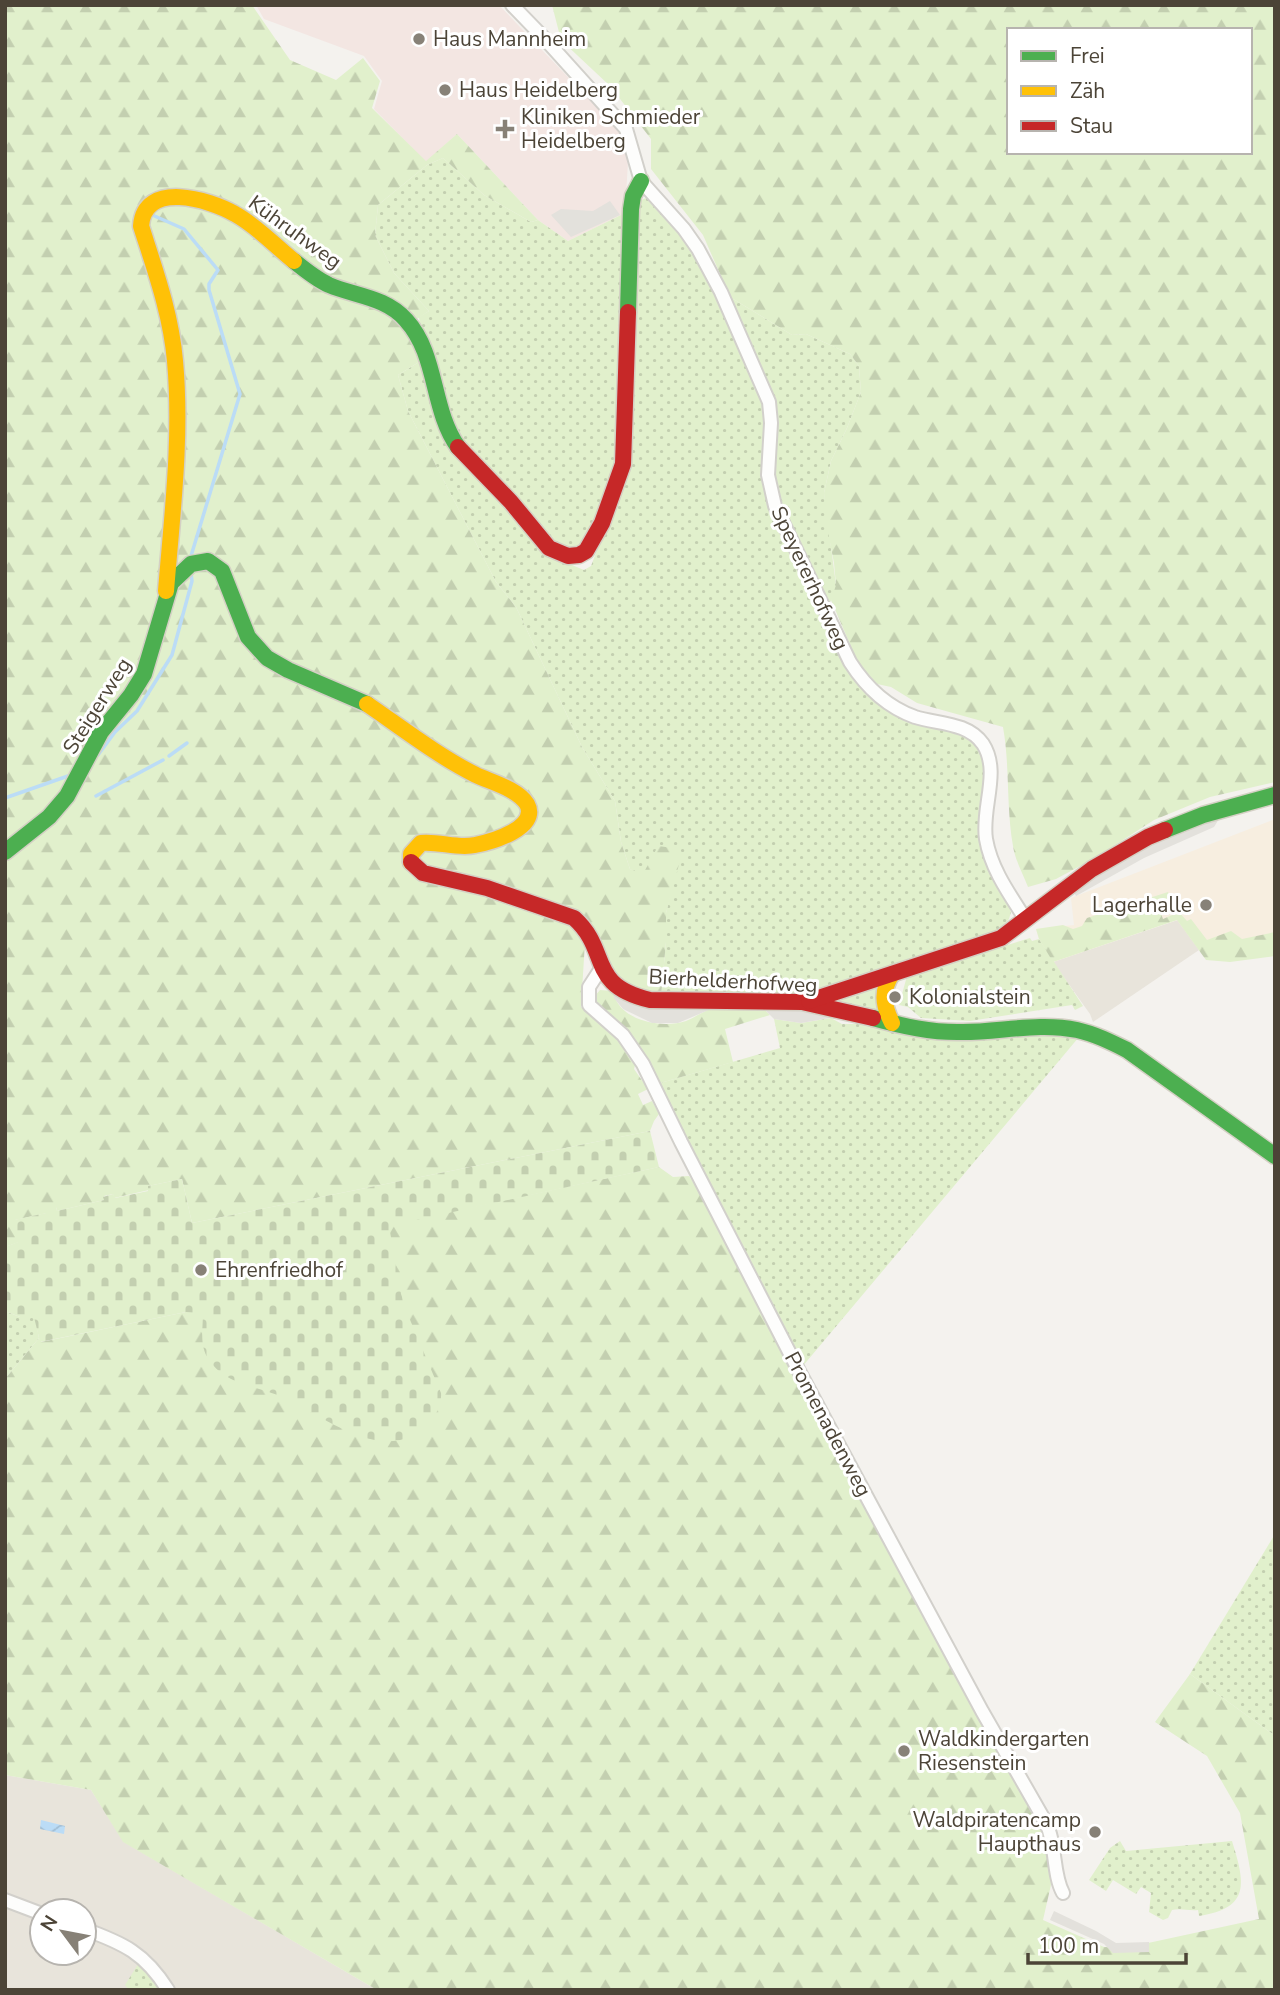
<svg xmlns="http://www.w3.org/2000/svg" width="1280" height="1995" viewBox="0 0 1280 1995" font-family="'Nunito Sans',sans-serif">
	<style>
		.residential { fill: #e8e4db; fill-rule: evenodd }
		.commercial { fill: #f7eee0 }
		.medical { fill: #f3e6e2 }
		.green { fill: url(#green-dots) }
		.forest { fill: url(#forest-firs); fill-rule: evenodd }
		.cemetery { fill: url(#cemetery-stones) }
		.parking { fill: #e3e1dc }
		.water { fill: url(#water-waves) }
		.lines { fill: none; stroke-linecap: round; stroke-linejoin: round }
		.stream { stroke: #bbdcf6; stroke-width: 3.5 }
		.street-casing { stroke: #d2d0cb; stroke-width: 16 }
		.fast-casing { stroke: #d4d0c4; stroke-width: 19 }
		.slow-casing { stroke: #d4d0c4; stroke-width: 19 }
		.jam-casing { stroke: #d4d0c4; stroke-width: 19 }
		.street { stroke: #fdfdfc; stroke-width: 12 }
		.fast { stroke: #4caf50; stroke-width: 16 }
		.slow { stroke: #ffc107; stroke-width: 16 }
		.jam { stroke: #c62828; stroke-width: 16 }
		.poi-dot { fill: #878177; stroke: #fff; stroke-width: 2.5 }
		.labels { text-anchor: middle; stroke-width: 6; stroke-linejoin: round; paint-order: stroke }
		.poi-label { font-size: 21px; fill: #4c4437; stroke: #fff; text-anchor: start }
		.street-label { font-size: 21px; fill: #4c4437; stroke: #fff }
	</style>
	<defs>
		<pattern id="green-dots" width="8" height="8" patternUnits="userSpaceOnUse" patternTransform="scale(1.75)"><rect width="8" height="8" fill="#e1f0cc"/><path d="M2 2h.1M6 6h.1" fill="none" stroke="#c3cfb0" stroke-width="1.8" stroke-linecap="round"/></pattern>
		<pattern id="forest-firs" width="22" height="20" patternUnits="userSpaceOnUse" patternTransform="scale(1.75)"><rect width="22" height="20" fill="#e1f0cc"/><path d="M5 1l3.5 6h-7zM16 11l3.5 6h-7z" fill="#c3cfb0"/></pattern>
		<pattern id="cemetery-stones" width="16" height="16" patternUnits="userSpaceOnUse" patternTransform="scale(1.75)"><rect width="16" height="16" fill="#e1f0cc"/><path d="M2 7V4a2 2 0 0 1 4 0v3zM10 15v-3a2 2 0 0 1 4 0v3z" fill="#c3cfb0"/></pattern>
		<pattern id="water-waves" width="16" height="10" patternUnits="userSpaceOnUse" patternTransform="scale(1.75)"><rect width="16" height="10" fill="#bbdcf6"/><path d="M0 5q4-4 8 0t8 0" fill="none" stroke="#a2bed4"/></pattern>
	</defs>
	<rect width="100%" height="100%" fill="#f4f2ee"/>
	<g class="residential">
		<polygon points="1178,920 1199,950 1093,1022 1090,1014 1053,962"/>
		<path d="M5,1775l86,15 33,52 253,148h-372zM42,1911h42v42h-42z"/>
	</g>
	<polygon class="commercial" points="1275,819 1275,938 1194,943 1177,920 1053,962 1039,939 1036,929 1074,925 1071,898"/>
	<polygon class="medical" points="256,5 499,5 612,123 622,136 628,162 625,213 568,241 538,220 457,134 426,162 374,109 382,81 364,56 264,19"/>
	<g class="green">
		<polygon points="443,158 484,195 531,222 538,220 568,241 625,213 620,453 588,541 574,549 554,546 453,430 421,332 419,317 429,311 394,273 375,235 378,205 427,165"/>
		<polygon points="646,198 693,249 722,303 730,297 792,335 806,334 850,354 859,366 861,392 847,428 831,461 824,493 836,585 835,594 822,615 870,694 962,732 978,747 986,768 981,815 1011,912 1009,919 999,931 805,995 661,996 666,942 666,913 671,891 630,869 621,842 615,801 582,747 516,607 496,582 408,411 398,375 419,362 405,327 413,334 433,405 567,563 584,570 591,566 619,492 636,230 641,200"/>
		<polygon points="1030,938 1032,941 1039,939 1083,1006 1075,1010 1072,1005 970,1021 921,1018 908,1007 899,1005 907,976"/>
		<polygon points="881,982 882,1015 825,1000"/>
		<polygon points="831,1018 842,1024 864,1024 941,1041 1033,1033 1079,1037 802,1367 657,1084 780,1048 774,1019 801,1023"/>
		<polygon points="5,1311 20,1317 35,1317 39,1338 5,1379"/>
		<polygon points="1275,1534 1275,1736 1190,1674"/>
		<path d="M1120,1841l6,10 106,-10c13,42 19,67 -33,75l-1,-6c-10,1 -17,-2 -26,0l-4,8 -5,2 -14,-8 2,-19 -10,-6 -5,7 -23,-14 -7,11 -17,-11 21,-32z"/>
		<polygon points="140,1961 161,1990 129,1990 125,1985"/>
	</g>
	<g class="forest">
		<polygon points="5,5 252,5 290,60 336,80 363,58 380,81 372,108 426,161 457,134 538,220 531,222 484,195 443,158 427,165 378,205 375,235 394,273 429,311 405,327 419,362 398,375 408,411 496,582 516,607 582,747 615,801 621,842 630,869 643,874 658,846 673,848 681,857 666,913 666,942 661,996 628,989 585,942 581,1007 617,1035 636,1062 634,1069 648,1089 638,1094 643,1105 652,1101 659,1114 654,1121 650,1131 192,1223 182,1179 148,1186 149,1190 114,1198 113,1194 104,1196 104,1200 57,1211 56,1207 47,1213 15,1220 19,1242 5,1247"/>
		<path d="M552,5h723v777l-65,15 -56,23 -59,38 -39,21 -28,8c-5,-13 -13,-27 -15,-41 -7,-40 -3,-80 -10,-119l-86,-24 -26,-16 -14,-3 -19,-21 -27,-63 5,-15 -2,-22 -8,-41 -2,-29 7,-32 16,-33 14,-36 -2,-26 -9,-12 -44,-20 -14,1 -62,-38 -27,-62 -52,-66v-30l-41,-53 -49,-46zM1009,30h241v122h-241z"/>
		<polygon points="1168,892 1172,902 1159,908 1163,919 1179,912 1187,921 1191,919 1207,940 1231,931 1242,939 1275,932 1275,956 1230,962 1206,960 1177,920 1053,962 1039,939 1036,929 1063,925 1073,929 1082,926 1087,918"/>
		<path d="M600,990l13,1c5,30 49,38 73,30 8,-3 16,-9 24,-12 14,-3 40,1 55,1l5,5 -45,14 8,33 -76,22c-13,-38 -30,-54 -62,-78l-1,-9z"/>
		<polygon points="659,1167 673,1177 689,1176 697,1188 981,1714 1050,1849 1053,1876 1043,1920 1104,1947 1125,1948 1259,1919 1240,1813 1207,1756 1155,1722 1190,1674 1275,1736 1275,1990 377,1990 123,1842 91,1790 5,1775 5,1379 39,1338 41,1342 186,1312 389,1225"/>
	</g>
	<path class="cemetery" d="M650,1131l9,36 -270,59 12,68 7,21 33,78c1,13 -6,24 -15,33 -42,40 -101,-9 -142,-28 -25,-12 -57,-12 -75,-38 -10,-14 -6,-31 -6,-47l-17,-1 -146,30 -6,-25h-14l-15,-6v-64l13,-5 -4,-22 32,-7 -1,-5 11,-2 1,5 47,-11 -1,-3 10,-3 2,4 33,-7v-5l34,-7 10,44z"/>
	<g class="parking">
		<polygon points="610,201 620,215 571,237 551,215 561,209 593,211"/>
		<polygon points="1222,814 1214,827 1144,858 1076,896 1073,890 1149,841"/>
		<polygon points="613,991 711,1009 678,1023 652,1023 623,1009 614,998"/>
		<polygon points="804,1007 831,1012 830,1018 801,1023 774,1019 765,1010"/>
		<polygon points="1054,1911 1096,1931 1116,1943 1149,1942 1149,1952 1113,1953 1104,1944 1050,1920"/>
	</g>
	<polygon class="water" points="41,1820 65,1826 64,1834 40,1829"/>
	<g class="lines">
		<g class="stream">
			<polyline points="150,214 184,229 218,270 209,284 209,290 240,394 191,556"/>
			<polyline points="98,755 115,732 137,711 172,655 192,581 191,573"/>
			<polyline points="169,756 187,743"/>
			<polyline points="96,796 163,760"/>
			<polyline points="5,798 68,776"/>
		</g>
		<g class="street-casing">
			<g id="street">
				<path d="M512,5l32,33 82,91 15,52 43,48 14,20 23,43 48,110 2,21 -3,52 7,31 75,156c16,25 37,45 65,55 22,7 53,5 68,27 18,28 -2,64 3,95 5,30 24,56 40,81"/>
				<path d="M602,967l-13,20v18l34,30 20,29 38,78 119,231 182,338 63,110c12,23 7,52 18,72"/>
				<polyline points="5,1900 42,1914"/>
				<path d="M84,1929c39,14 61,24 84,61"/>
			</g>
		</g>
		<g class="fast-casing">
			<g id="fast">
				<path d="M294,261c11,9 22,18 35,24 26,11 57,12 77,35 32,35 25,89 52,127"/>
				<polyline points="628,312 631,209 633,196 641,181"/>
				<polyline points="1165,830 1203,815 1275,795"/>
				<polyline points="5,852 49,817 67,796 101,732 131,695 144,674 171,583 191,564 208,561 222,571 248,637 267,658 288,670 367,704"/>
				<path d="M873,1018c29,8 59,15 90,14 38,0 76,-10 114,-2 18,4 34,12 50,20l148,106"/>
			</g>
		</g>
		<g class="slow-casing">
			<g id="slow">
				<path d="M166,591c6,-76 16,-154 9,-230 -4,-47 -20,-91 -34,-135 3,-46 68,-27 94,-12 22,12 39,31 59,47"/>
				<path d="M367,704c35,24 71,52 109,71 15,7 42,14 51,29 13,24 -36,38 -52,41 -17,4 -36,-4 -54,-2l-10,11v8"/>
				<path d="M892,974c-11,17 -9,31 0,49"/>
			</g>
		</g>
		<g class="jam-casing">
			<g id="jam">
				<polyline points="458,447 511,502 549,548 568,556 579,555 586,551 602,523 623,464 628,312"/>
				<path d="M411,862l12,11 64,15 87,30c37,33 12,67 76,82l152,2 71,16"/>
				<polyline points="809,1001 1001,938 1092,869 1148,837 1165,830"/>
			</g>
		</g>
		<use href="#street" class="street"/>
		<use href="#fast" class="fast"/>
		<use href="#slow" class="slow"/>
		<use href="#jam" class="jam"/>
	</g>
	<g class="poi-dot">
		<circle cx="419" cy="39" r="7"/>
		<circle cx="445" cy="90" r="7"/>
		<path d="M501.5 118.5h7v7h7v7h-7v7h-7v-7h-7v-7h7z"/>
		<circle cx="1206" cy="905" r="7"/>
		<circle cx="895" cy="997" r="7"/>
		<circle cx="201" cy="1270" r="7"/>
		<circle cx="904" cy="1751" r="7"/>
		<circle cx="1095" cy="1832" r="7"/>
	</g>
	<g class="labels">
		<g class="poi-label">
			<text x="433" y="46">Haus Mannheim</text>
			<text x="459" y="97">Haus Heidelberg</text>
			<text x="521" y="124">Kliniken Schmieder<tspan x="521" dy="24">Heidelberg</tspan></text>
			<text x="1192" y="912" text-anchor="end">Lagerhalle</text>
			<text x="909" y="1004">Kolonialstein</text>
			<text x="215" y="1277">Ehrenfriedhof</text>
			<text x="918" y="1746">Waldkindergarten<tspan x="918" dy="24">Riesenstein</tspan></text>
			<text x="1081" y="1827" text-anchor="end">Waldpiratencamp<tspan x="1081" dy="24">Haupthaus</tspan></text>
		</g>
		<g class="street-label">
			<text transform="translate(295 232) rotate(36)" y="7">Kühruhweg</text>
			<text transform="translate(810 578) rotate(65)" y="7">Speyererhofweg</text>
			<text transform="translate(97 706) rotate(-58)" y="7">Steigerweg</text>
			<text transform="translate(733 981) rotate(3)" y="7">Bierhelderhofweg</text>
			<text transform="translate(828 1424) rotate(62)" y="7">Promenadenweg</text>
		</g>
	</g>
	<rect width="1280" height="1995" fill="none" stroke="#4c4437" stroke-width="14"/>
	<rect x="1007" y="28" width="245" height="126" fill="#ffffff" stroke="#b7b4af" stroke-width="2"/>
	<rect x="1021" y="51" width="35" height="10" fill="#4caf50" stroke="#b7b4af" stroke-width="2"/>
	<text x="1070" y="63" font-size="21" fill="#4c4437">Frei</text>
	<rect x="1021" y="86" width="35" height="10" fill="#ffc107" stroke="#b7b4af" stroke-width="2"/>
	<text x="1070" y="98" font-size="21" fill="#4c4437">Zäh</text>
	<rect x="1021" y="121" width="35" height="10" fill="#c62828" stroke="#b7b4af" stroke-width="2"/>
	<text x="1070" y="133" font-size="21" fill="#4c4437">Stau</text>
	<g transform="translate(63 1932) rotate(302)"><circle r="33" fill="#ffffff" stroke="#b7b4af" stroke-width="2"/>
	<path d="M0-5L12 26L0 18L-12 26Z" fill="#878177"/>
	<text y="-10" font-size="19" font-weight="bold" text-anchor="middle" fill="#4c4437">N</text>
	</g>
	<path d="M1028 1953v10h158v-10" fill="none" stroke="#4c4437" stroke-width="3.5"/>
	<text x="1038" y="1953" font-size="21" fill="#4c4437" stroke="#ffffff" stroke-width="5" paint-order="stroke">100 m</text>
</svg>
